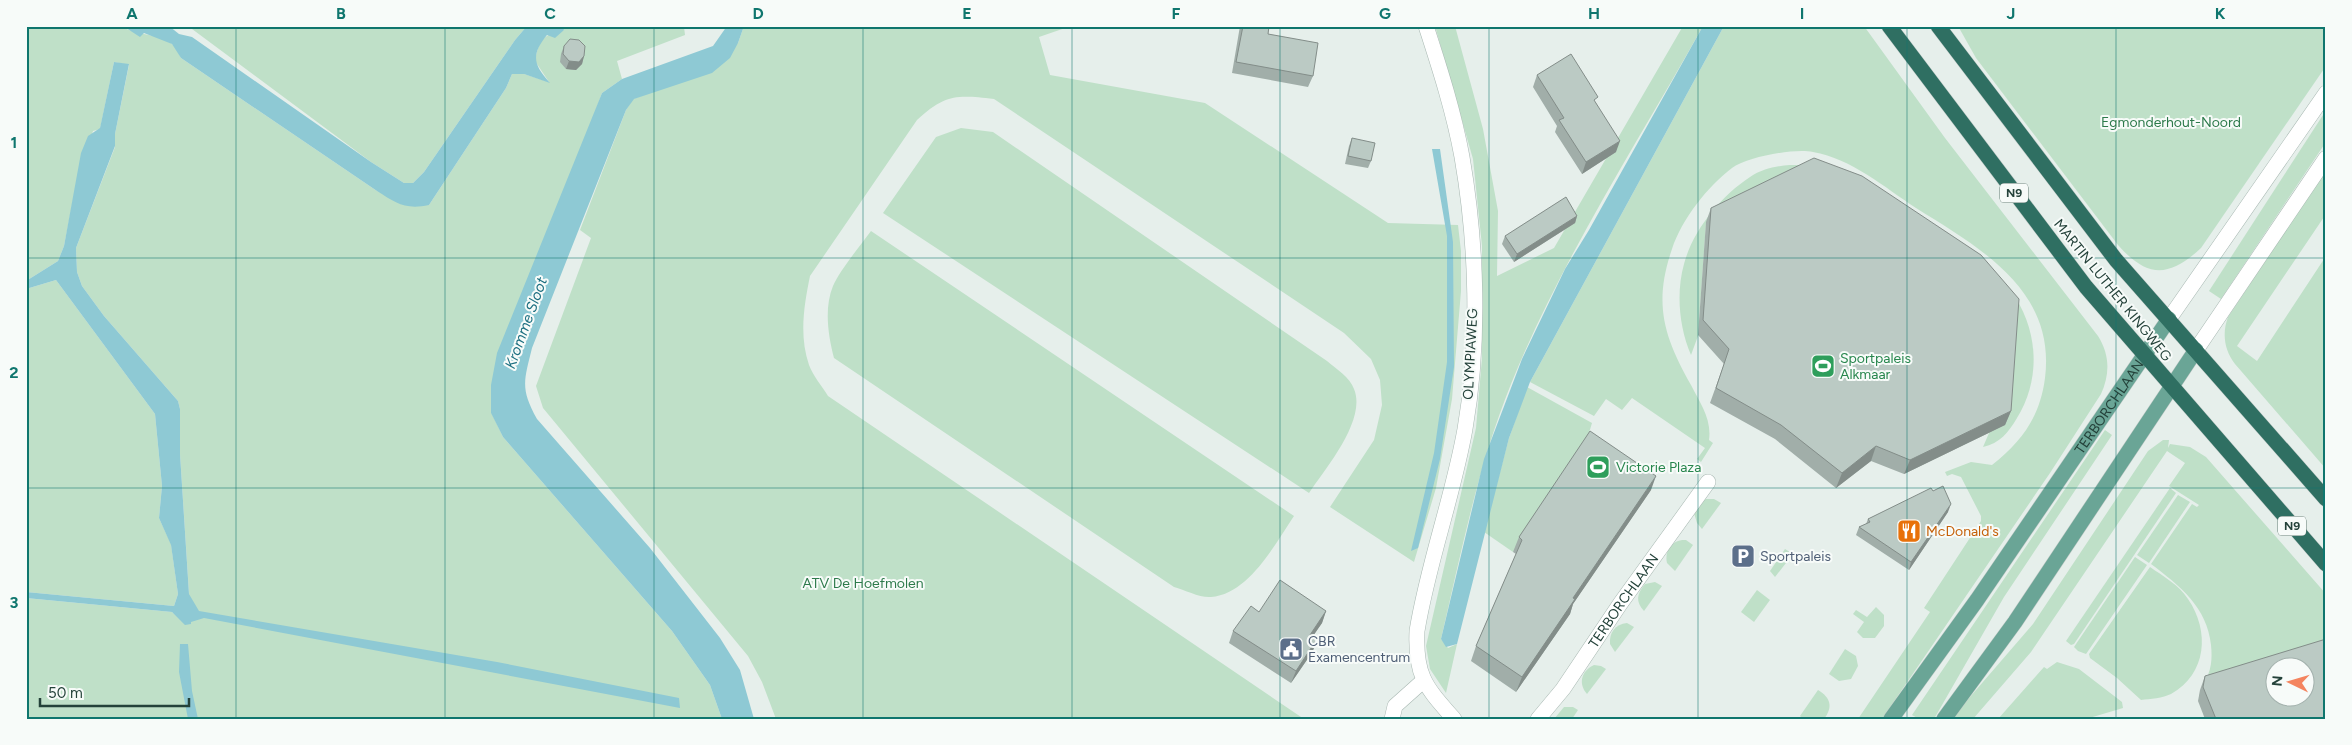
<svg xmlns="http://www.w3.org/2000/svg" width="2352" height="745" viewBox="0 0 2352 745" font-family="Figtree,sans-serif">
	<style>
		.green { fill: #bfe0c8 }
		.water { fill: #8ec9d4 }
		.lines { fill: none; stroke-linecap: round; stroke-linejoin: round }
		.minor-casing { stroke: #a8b8b2; stroke-width: 16 }
		.major-casing { stroke: #c2cac8; stroke-width: 16 }
		.highway-casing { stroke: #c2cac8; stroke-width: 16 }
		.minor { stroke: #fff; stroke-width: 15 }
		.major { stroke: #6aa596; stroke-width: 15 }
		.highway { stroke: #2f6f62; stroke-width: 15 }
		.wall { fill: #a1aea9 }
		.shaded-wall { fill: #838d89 }
		.building { fill: #bbcac4; stroke: #838d89; fill-rule: evenodd }
		.grid { fill: none; stroke: #0f766e; stroke-width: 1; stroke-opacity: 0.55 }
		.labels { text-anchor: middle; stroke-width: 4; stroke-linejoin: round; paint-order: stroke }
		.shield { fill: #f7fbf9; stroke: #637a73; stroke-width: 1 }
		.shield-label { font-size: 12px; font-weight: bold; fill: #24423a }
		.park-label { font-size: 14px; fill: #2d7a4b; stroke: #f7fbf9 }
		.street-label { font-size: 14px; fill: #24423a; stroke: #f7fbf9 }
		.leisure-label { font-size: 14px; fill: #27864d; stroke: #f7fbf9; text-anchor: start }
		.food-label { font-size: 14px; fill: #c56008; stroke: #f7fbf9; text-anchor: start }
		.service-label { font-size: 14px; fill: #4e5e75; stroke: #f7fbf9; text-anchor: start }
		.water-label { font-size: 15px; font-style: italic; fill: #1c6f80; stroke: #f7fbf9 }
		.neatline { fill: none; stroke: #0f766e; stroke-width: 2 }
		.grid-label { font-size: 16px; text-anchor: middle; font-weight: bold; fill: #0f766e }
	</style>
	<rect width="100%" height="100%" fill="#e6efeb"/>
	<g class="green">
		<path d="M26,26h97c7,9 36,7 49,18 4,3 7,10 9,14l196,133 52,14 77,-117 6,-14h12l25,8 -14,-21c4,-22 8,-26 29,-31l-1,-4 121,1 1,8 -68,26 5,18 -20,14 -111,303v16l12,25 169,194 38,54 12,34h-696v-121l146,14 13,12h6l-11,-170v-45l-2,-8 -74,-85 -22,-30 -5,-14 -1,-24 39,-101v-13l14,-69 -15,-3 -14,67 -7,2 -17,54 -12,61 -6,15 -32,20z"/>
		<polygon points="188,26 527,26 515,40 424,172 413,183 404,183 371,162"/>
		<path d="M744,26h327l-32,11 11,38 155,28 183,120 70,2 3,26v40l-9,108 -16,89 -22,74 -84,-55 44,-67 8,-35 -2,-25 -9,-21 -27,-26 -350,-234c-38,-4 -48,-5 -77,21l-107,156c-6,29 -11,60 -1,89 4,11 13,21 19,31l476,323h-528l-14,-37 -14,-26 -205,-248 -7,-22 55,-148 -11,-8 46,-120 7,-11 33,-12 72,-44z"/>
		<path d="M1435,26h20l28,103 15,82 -1,65 57,-28 129,-222h20c-66,118 -141,232 -192,358 -33,82 -50,169 -70,255l7,9 9,-4 -11,49 -16,-24 -4,-23 50,-218 6,-70v-112l-9,-87z"/>
		<path d="M1724,26h140l81,112 153,198c12,19 12,38 3,58l-51,79 -168,246h-24l72,-107 -6,-4 57,-87v-5l-20,-39 -9,-3 -5,2 -2,-4 26,-10 21,3c30,-24 48,-48 53,-87 11,-88 -65,-130 -129,-170 -32,-21 -64,-49 -103,-56 -19,-4 -66,5 -81,16 -25,19 -50,51 -60,81 -19,55 -8,88 19,136 9,18 21,34 18,55l4,3 -12,19 -4,-3 8,-11 -73,-50 -10,12 -16,-11 -12,17 -64,-34z"/>
		<path d="M1958,26h368v40l-125,182c-32,30 -54,30 -83,-3l-142,-187z"/>
		<polygon points="2323,115 2326,117 2326,142 2221,299 2209,291"/>
		<path d="M961,128l32,4 334,229c9,8 23,16 27,28 13,31 -29,80 -45,104l-426,-280 53,-76z"/>
		<path d="M1790,165h16l-100,58 -8,113 -7,19c-12,-28 -15,-62 -7,-91 9,-34 37,-68 66,-87 12,-8 26,-11 40,-12z"/>
		<path d="M2326,170v44l-89,132 20,15 69,-105v213l-91,-105c-11,-14 -13,-31 -7,-47z"/>
		<path d="M871,231l423,285c-19,28 -45,78 -83,81 -11,1 -26,-7 -37,-10l-340,-229c-6,-23 -10,-50 -1,-72 7,-16 27,-40 38,-55z"/>
		<polygon points="56,280 155,414 162,486 159,518 171,544 178,594 174,606 26,592 26,289"/>
		<path d="M2015,297c24,37 25,84 2,121 -9,15 -17,25 -34,29l6,-14z"/>
		<polygon points="1527,387 1592,423 1585,446 1513,552 1484,532 1509,438"/>
		<polygon points="2105,430 2112,435 2004,597 1934,719 1919,719 1912,715"/>
		<path d="M2163,440h6l-1,8 2,-4 20,3 16,10 120,137v55l-118,26c4,-10 4,-20 3,-30 -4,-38 -31,-59 -60,-81l41,-60 5,3 2,-2 -30,-19 16,-23 -18,-12 -136,201 -58,67h-22l82,-95 115,-173z"/>
		<polygon points="2170,488 2176,493 2074,644 2071,645 2066,641"/>
		<polygon points="2178,495 2190,502 2149,563 2137,555"/>
		<polygon points="1706,499 1714,499 1721,503 1702,529 1697,523 1694,513 1700,502"/>
		<path d="M1686,540l7,5 -18,26 -8,-8c-3,-13 6,-24 19,-23z"/>
		<polygon points="1785,549 1793,554 1775,577 1770,571"/>
		<polygon points="2135,557 2147,565 2086,654 2078,651 2074,647"/>
		<path d="M2150,567c13,9 29,18 38,32 22,32 19,75 -17,95 -8,4 -21,5 -30,6l-24,-22 -27,-20 -1,-4z"/>
		<path d="M1655,582l7,4 -18,25c-9,-10 -7,-17 1,-27z"/>
		<polygon points="1757,590 1770,600 1754,622 1741,612"/>
		<polygon points="1876,607 1884,615 1884,626 1875,638 1863,638 1857,632 1864,622 1853,614 1856,610 1867,617"/>
		<path d="M1627,623l7,4 -19,25 -5,-8c-1,-11 5,-20 17,-21z"/>
		<polygon points="1845,649 1856,656 1858,666 1851,679 1839,681 1829,674"/>
		<polygon points="2057,662 2079,669 2122,702 2123,708 2086,719 1998,719 2044,667 2047,669"/>
		<path d="M1594,665l7,1 5,3 -19,25c-9,-10 -6,-23 7,-29z"/>
		<path d="M1818,690c13,8 15,17 6,29h-21l-3,-3z"/>
		<polygon points="1564,707 1573,707 1578,710 1572,719 1554,719"/>
	</g>
	<g class="water">
		<path d="M123,26h46l10,8 13,3 179,125 33,21h9l11,-11 91,-132 12,-14h36l1,4 -9,8 -8,-3c-16,20 -14,29 3,48l-26,-9h-12l-6,14 -77,117c-24,5 -33,-2 -52,-14l-196,-133 -9,-14 -28,-11 -4,4z"/>
		<path d="M727,26h17l-6,17 -8,15 -18,15 -78,26 -8,11 -94,238c-8,33 -12,40 5,71l113,129 70,90 20,32 14,49h-32l-12,-34 -38,-54 -169,-194 -12,-24v-28l6,-32 105,-260 20,-14 91,-33z"/>
		<polygon points="1703,26 1724,26 1530,382 1509,438 1457,644 1446,647 1441,639 1484,459 1522,359 1565,269 1589,230"/>
		<polygon points="114,62 129,64 115,134 115,146 76,248 77,272 82,286 104,316 178,401 180,409 180,454 189,594 199,611 497,662 679,698 680,708 204,618 191,622 191,624 185,625 172,612 26,598 26,592 174,606 178,594 171,545 159,518 162,486 155,414 56,280 26,289 26,281 58,261 64,246 81,153 88,136 100,128"/>
		<polygon points="1432,149 1440,149 1453,242 1454,367 1440,459 1418,548 1411,551 1434,453 1447,362 1447,236"/>
		<polygon points="180,644 188,644 192,691 198,719 188,719 179,672"/>
	</g>
	<g class="lines">
		<g class="minor-casing">
			<g id="minor">
				<path d="M1426,26c14,43 28,87 36,131 15,87 18,186 3,272 -12,68 -37,134 -48,202 -2,45 8,55 37,88"/>
				<polyline points="2169,319 2326,93"/>
				<polyline points="2196,350 2326,158"/>
				<polyline points="1392,719 1395,706 1423,681"/>
				<path id="s1" d="M1538,719l25,-30 57,-85 88,-122"/>
			</g>
		</g>
		<g class="major-casing">
			<g id="major">
				<path id="s2" d="M1891,719l86,-119 192,-281"/>
				<polyline points="1944,719 2015,622 2196,350"/>
			</g>
		</g>
		<g class="highway-casing">
			<g id="highway">
				<polyline points="1889,26 2086,287 2326,564"/>
				<polyline points="1938,26 2116,260 2326,499"/>
			</g>
		</g>
		<use href="#minor" class="minor"/>
		<use href="#major" class="major"/>
		<use href="#highway" class="highway"/>
	</g>
	<g class="wall">
		<polygon points="1240,26 1269,26 1268,34 1313,76 1308,87 1232,73"/>
		<polygon points="564,46 584,56 582,64 576,70 566,69 560,62 561,54"/>
		<polygon points="1537,75 1596,103 1616,152 1582,174 1555,132 1557,126 1533,87"/>
		<polygon points="1352,138 1371,161 1368,168 1345,164 1349,146"/>
		<polygon points="1711,208 2011,411 2005,425 1904,474 1871,461 1836,488 1775,439 1710,403 1724,364 1698,335 1706,222"/>
		<polygon points="1577,216 1575,223 1514,262 1502,244 1505,236"/>
		<polygon points="1651,490 1573,604 1570,614 1516,692 1471,661 1476,646 1516,554 1513,552 1519,537"/>
		<polygon points="1933,491 1948,512 1909,570 1856,535 1859,527 1866,524 1868,519"/>
		<polygon points="1326,611 1322,623 1313,636 1313,651 1291,683 1229,643 1233,631 1259,612"/>
		<polygon points="2205,676 2326,719 2205,719 2198,701 2200,690"/>
	</g>
	<g class="shaded-wall">
		<polygon points="584,56 582,64 576,70 566,69 569,61"/>
		<polygon points="1620,141 1616,152 1582,174 1586,162"/>
		<polygon points="1577,216 1575,223 1514,262 1517,254"/>
		<polygon points="2011,411 2005,425 1904,474 1910,460"/>
		<polygon points="1876,446 1871,461 1836,488 1842,473"/>
		<polygon points="1656,476 1651,490 1573,604 1570,614 1516,692 1522,677 1573,598"/>
		<polygon points="1951,504 1948,512 1909,570 1911,562"/>
		<polygon points="1326,611 1322,623 1306,646 1310,635"/>
		<polygon points="1317,639 1313,651 1291,683 1296,671"/>
	</g>
	<g class="building">
		<polygon points="1243,26 1269,26 1268,34 1318,43 1313,76 1236,62"/>
		<polygon points="570,39 579,40 585,46 584,56 579,62 569,61 563,54 564,46"/>
		<polygon points="1571,54 1598,97 1594,100 1620,141 1586,162 1559,120 1564,118 1537,75"/>
		<polygon points="1352,138 1375,143 1371,161 1348,156"/>
		<polygon points="1814,158 1862,176 1981,255 2019,299 2011,411 1910,460 1876,446 1842,473 1781,425 1716,388 1729,349 1703,320 1711,208"/>
		<polygon points="1566,197 1577,216 1517,254 1505,236"/>
		<polygon points="1590,431 1656,476 1573,598 1575,599 1522,677 1476,646 1522,540 1519,537"/>
		<polygon points="1943,486 1951,504 1911,562 1859,527 1870,522 1868,519 1931,488 1933,491"/>
		<polygon points="1280,580 1326,611 1310,635 1317,639 1296,671 1233,631 1251,606 1259,612"/>
		<path d="M2326,639v80h-110l-13,-32 2,-11zM2274,668h30v30h-30z"/>
	</g>
	<path class="grid" d="M236,26v693M445,26v693M654,26v693M863,26v693M1072,26v693M1280,26v693M1489,26v693M1698,26v693M1907,26v693M2116,26v693M26,258h2300M26,488h2300"/>
	<defs>
		<g id="stadium-square" transform="scale(1.25)"><rect x="-9" y="-9" width="18" height="18" rx="4" fill="#2e9e5b" stroke="#f7fbf9"/><path d="M0-5a6.5 5 0 1 0 0 10a6.5 5 0 1 0 0-10ZM-3.5-1.8h7v3.6h-7Z" fill="#fff"/></g>
		<g id="restaurant-square" transform="scale(1.25)"><rect x="-9" y="-9" width="18" height="18" rx="4" fill="#e8710a" stroke="#f7fbf9"/><path d="M-5-6h1v4h1v-4h1v4h1v-4h1v5L-1.5 .5V6h-2V.5L-5-1ZM5-6V6H3V1.5H1.5Q1.5-4 5-6Z" fill="#fff"/></g>
		<g id="parking-square" transform="scale(1.25)"><rect x="-9" y="-9" width="18" height="18" rx="4" fill="#5c6f8a" stroke="#f7fbf9"/><path d="M-3.5-5.5H1a3.5 3.5 0 0 1 0 7H-1V5.5H-3.5ZM-1-3.4V-.6H.8a1.4 1.4 0 0 0 0-2.8Z" fill="#fff"/></g>
		<g id="civic-square" transform="scale(1.25)"><rect x="-9" y="-9" width="18" height="18" rx="4" fill="#5c6f8a" stroke="#f7fbf9"/><path d="M-.6-6.5H3V-4.5H.6V-3L4-1V1h2V6H-6V1h2V-1L-.6-3ZM-1.2 2.5V6h2.4V2.5Z" fill="#fff"/></g>
	</defs>
	<g fill-rule="evenodd">
		<use href="#stadium-square" x="1823" y="366"/>
		<use href="#stadium-square" x="1598" y="467"/>
		<use href="#restaurant-square" x="1909" y="531"/>
		<use href="#parking-square" x="1743" y="556"/>
		<use href="#civic-square" x="1291" y="649"/>
	</g>
	<g class="labels">
		<g class="shield">
			<rect x="2000" y="183.5" width="28" height="19" rx="4"/>
			<rect x="2278" y="516.5" width="28" height="19" rx="4"/>
		</g>
		<g class="shield-label">
			<text x="2014" y="197">N9</text>
			<text x="2292" y="530">N9</text>
		</g>
		<g class="park-label">
			<text x="2171" y="127">Egmonderhout-Noord</text>
			<text x="863" y="588">ATV De Hoefmolen</text>
		</g>
		<g class="street-label">
			<text transform="translate(2113 290) rotate(51)" y="5">MARTIN LUTHER KINGWEG</text>
			<text transform="translate(1470 354) rotate(-87)" y="5">OLYMPIAWEG</text>
			<text dy="5" stroke="none"><textPath href="#s2" startOffset="381">TERBORCHLAAN</textPath></text>
			<text dy="5" stroke="none"><textPath href="#s1" startOffset="146">TERBORCHLAAN</textPath></text>
		</g>
		<g class="leisure-label">
			<text x="1840" y="363">Sportpaleis<tspan x="1840" dy="16">Alkmaar</tspan></text>
			<text x="1616" y="472">Victorie Plaza</text>
		</g>
		<g class="food-label">
			<text x="1926" y="536">McDonald's</text>
		</g>
		<g class="service-label">
			<text x="1760" y="561">Sportpaleis</text>
			<text x="1308" y="646">CBR<tspan x="1308" dy="16">Examencentrum</tspan></text>
		</g>
		<g class="water-label">
			<text transform="translate(526 323) rotate(-70)" y="5">Kromme Sloot</text>
		</g>
	</g>
	<rect width="2352" height="745" fill="none" stroke="#f7fbf9" stroke-width="55"/>
	<g transform="translate(2290 682) rotate(275)"><circle r="24" fill="#f7fbf9" stroke="#a3b1ad"/>
	<path d="M0-4L9 19L0 12L-9 19Z" fill="#f4845f"/>
	<text y="-8" font-size="14" font-weight="bold" text-anchor="middle" fill="#24423a">N</text>
	</g>
	<path d="M40 698v8h149v-8" fill="none" stroke="#24423a" stroke-width="2.5"/>
	<text x="48" y="698" font-size="15" fill="#24423a" stroke="#f7fbf9" stroke-width="4" paint-order="stroke">50 m</text>
	<rect x="28" y="28" width="2296" height="690" class="neatline"/>
	<g class="grid-label">
		<text x="132" y="19">A</text>
		<text x="341" y="19">B</text>
		<text x="550" y="19">C</text>
		<text x="758" y="19">D</text>
		<text x="967" y="19">E</text>
		<text x="1176" y="19">F</text>
		<text x="1385" y="19">G</text>
		<text x="1594" y="19">H</text>
		<text x="1802" y="19">I</text>
		<text x="2011" y="19">J</text>
		<text x="2220" y="19">K</text>
		<text x="14" y="148">1</text>
		<text x="14" y="378">2</text>
		<text x="14" y="608">3</text>
	</g>
</svg>
